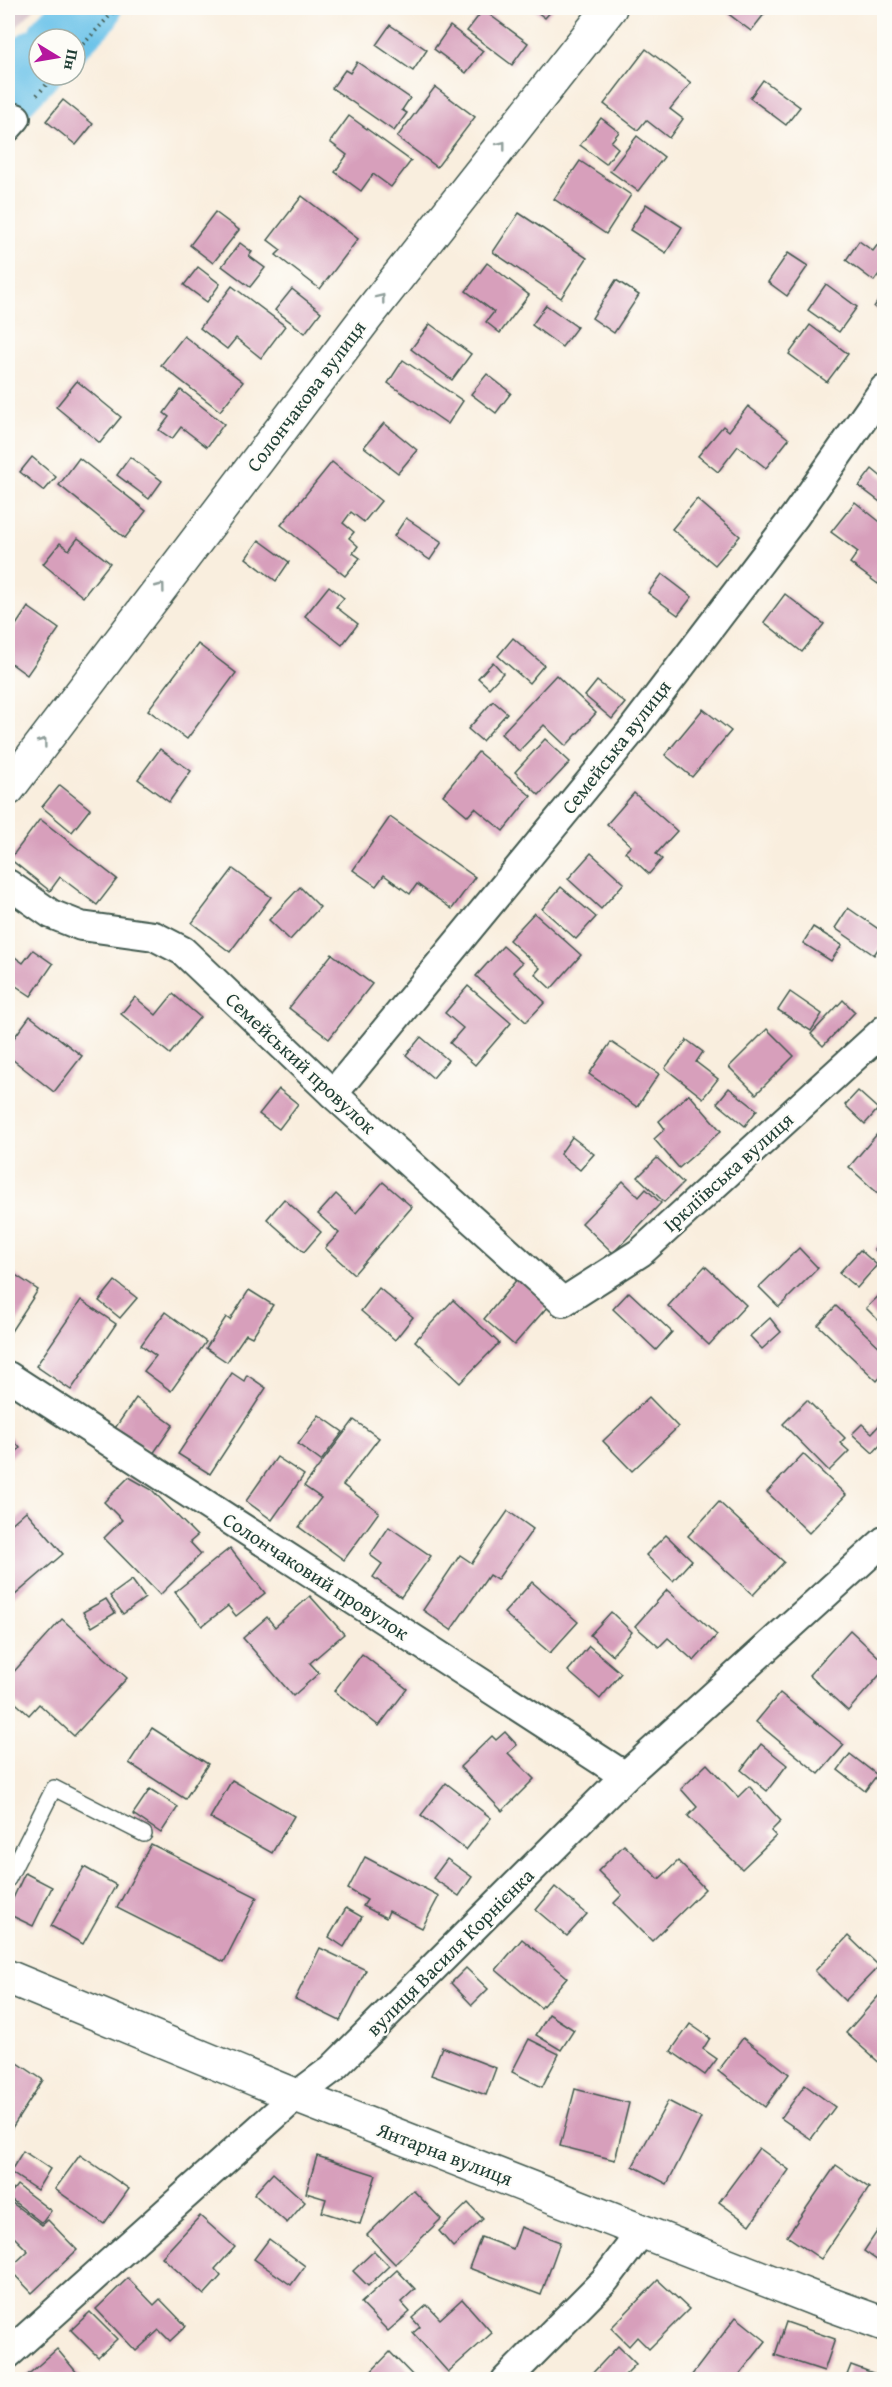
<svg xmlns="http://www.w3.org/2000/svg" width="892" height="2387" viewBox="0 0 892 2387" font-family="'Gentium Book Plus',serif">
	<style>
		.industrial { fill: #d2bdc6 }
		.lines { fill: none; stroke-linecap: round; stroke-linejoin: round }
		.river { stroke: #6cc3e9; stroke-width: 63 }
		.building { fill: #d79fbb }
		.lane-casing { stroke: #40584e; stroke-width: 18 }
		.street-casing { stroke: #40584e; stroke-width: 32 }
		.secondary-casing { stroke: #40584e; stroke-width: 36 }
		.path { stroke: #40584e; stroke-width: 4; stroke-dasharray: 1.5 4.5; stroke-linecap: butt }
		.lane { stroke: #fff; stroke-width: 15 }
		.street { stroke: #fff; stroke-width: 28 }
		.secondary { stroke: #fff; stroke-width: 33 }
		.oneway { stroke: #8f9e9a }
		.labels { text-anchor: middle; stroke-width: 4.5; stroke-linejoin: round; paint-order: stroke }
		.street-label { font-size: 20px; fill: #1f3d34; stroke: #fdfcf7 }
	</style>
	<rect width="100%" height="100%" fill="#fdfcf7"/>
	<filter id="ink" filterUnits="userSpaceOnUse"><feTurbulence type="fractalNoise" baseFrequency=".0167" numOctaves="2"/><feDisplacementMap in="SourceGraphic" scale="12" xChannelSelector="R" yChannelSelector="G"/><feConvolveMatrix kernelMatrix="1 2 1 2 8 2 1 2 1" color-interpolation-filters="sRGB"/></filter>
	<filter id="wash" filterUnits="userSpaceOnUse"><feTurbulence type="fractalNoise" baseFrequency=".008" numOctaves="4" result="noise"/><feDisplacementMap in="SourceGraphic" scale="24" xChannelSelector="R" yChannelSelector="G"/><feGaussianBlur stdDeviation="1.35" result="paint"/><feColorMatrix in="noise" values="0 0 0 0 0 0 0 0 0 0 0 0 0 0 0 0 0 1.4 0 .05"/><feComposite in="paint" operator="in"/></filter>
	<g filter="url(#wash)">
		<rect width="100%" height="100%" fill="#f9eede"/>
		<polygon class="industrial" points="8,8 35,8 8,36"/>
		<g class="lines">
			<g class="river">
				<polyline points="59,39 90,8"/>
				<polyline points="8,91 39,59"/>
			</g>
		</g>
		<g id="blocks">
			<g class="building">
				<polygon points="532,8 554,8 545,18"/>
				<polygon points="729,8 769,8 751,31 726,12"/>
				<polygon points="483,10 528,43 512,65 467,31"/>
				<polygon points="390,25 427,50 413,71 376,45"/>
				<polygon points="450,26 483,51 466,73 434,49"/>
				<polygon points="646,49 691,83 670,109 683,119 669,138 646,120 638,130 604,104"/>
				<polygon points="357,62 410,98 402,110 407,113 394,131 332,88 345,70 350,73"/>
				<polygon points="763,80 800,107 786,125 750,98"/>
				<polygon points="435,87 475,117 437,167 397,137"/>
				<polygon points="63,100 93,124 76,145 46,121"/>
				<polygon points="349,116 411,161 391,187 373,174 361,191 335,172 347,155 330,142"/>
				<polygon points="601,118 619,132 611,142 618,148 606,164 580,145"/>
				<polygon points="637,136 664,157 638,191 610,171"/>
				<polygon points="580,161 631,195 606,234 554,199"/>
				<polygon points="302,196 358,239 320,289 276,255 281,250 268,240"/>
				<polygon points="646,204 682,227 666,253 630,230"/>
				<polygon points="215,212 239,230 213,263 190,245"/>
				<polygon points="519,213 587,258 561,298 493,252"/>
				<polygon points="884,236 884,267 874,281 846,260 859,241 873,251"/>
				<polygon points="240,243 252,252 249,256 265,268 250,287 222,266"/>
				<polygon points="788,253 808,266 787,296 768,282"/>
				<polygon points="487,263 529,295 500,333 486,322 494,312 466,291"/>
				<polygon points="198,267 220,284 207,302 184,285"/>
				<polygon points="616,280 639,295 614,333 592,318"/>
				<polygon points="826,284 857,307 839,332 808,310"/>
				<polygon points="232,286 285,326 261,358 236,338 227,349 200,328"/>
				<polygon points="292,289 321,312 305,333 275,310"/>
				<polygon points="884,292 884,314 874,307"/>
				<polygon points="546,305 577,327 562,347 532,325"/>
				<polygon points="430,324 471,354 452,380 411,349"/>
				<polygon points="810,325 848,354 827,382 789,354"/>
				<polygon points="184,336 243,382 220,411 161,365"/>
				<polygon points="403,360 463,401 448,424 388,383"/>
				<polygon points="487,374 511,393 496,413 471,394"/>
				<polygon points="77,381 121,417 100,443 56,407"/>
				<polygon points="181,390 224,424 207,447 181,427 172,439 159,430 169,417 164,413"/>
				<polygon points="748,406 789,439 766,468 738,446 718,472 698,456 723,426 729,431"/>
				<polygon points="384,423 417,450 398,473 364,447"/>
				<polygon points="32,457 56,477 44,491 20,472"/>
				<polygon points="130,457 162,481 149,499 117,475"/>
				<polygon points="79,458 146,511 125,538 59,485"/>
				<polygon points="332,462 381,501 364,522 351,512 343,523 354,532 349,538 358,546 353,553 360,558 345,576 281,525"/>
				<polygon points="872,469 884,479 884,505 859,486"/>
				<polygon points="697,499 740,536 715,565 672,529"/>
				<polygon points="855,502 884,525 884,576 878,584 850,563 858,552 831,532"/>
				<polygon points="406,518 442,542 430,560 394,536"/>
				<polygon points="78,538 110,563 83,597 43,564 60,543 69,550"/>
				<polygon points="259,540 289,562 276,581 246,558"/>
				<polygon points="662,574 692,597 678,615 648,593"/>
				<polygon points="329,586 344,598 336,607 358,624 342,645 305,616"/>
				<polygon points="785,594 824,624 802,652 764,622"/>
				<polygon points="28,607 59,629 27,675 8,661 8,637"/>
				<polygon points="513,638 544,665 529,683 498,656"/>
				<polygon points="198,644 236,673 187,739 148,710"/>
				<polygon points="493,662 503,673 489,688 478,678"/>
				<polygon points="556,675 596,713 566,746 544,725 519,751 501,734"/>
				<polygon points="597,681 625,703 612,719 585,696"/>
				<polygon points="493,701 507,713 482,741 468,729"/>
				<polygon points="703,709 731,731 692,777 665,755"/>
				<polygon points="545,739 570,762 539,795 515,772"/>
				<polygon points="160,749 191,771 169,802 138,779"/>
				<polygon points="478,752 531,796 503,831 475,808 468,816 443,795"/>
				<polygon points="60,785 90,809 72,832 42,807"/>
				<polygon points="634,793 677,831 656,854 662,859 649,874 625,852 631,846 607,824"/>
				<polygon points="390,817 475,877 452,909 417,884 410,894 384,875 376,886 353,870"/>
				<polygon points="40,819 117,879 97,905 60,877 50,891 10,859"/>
				<polygon points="591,853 624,883 601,909 568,879"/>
				<polygon points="233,869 271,897 230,952 192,923"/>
				<polygon points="300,887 320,907 290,940 269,920"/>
				<polygon points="561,887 596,917 576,939 542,909"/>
				<polygon points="848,908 884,933 884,940 874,955 835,928"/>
				<polygon points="534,913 581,955 551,989 535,974 540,968 509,940"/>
				<polygon points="813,927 842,945 831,961 803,943"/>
				<polygon points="503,946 522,963 513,972 545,1002 526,1022 476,976"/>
				<polygon points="33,950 53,964 31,996 10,982 8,986 8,952 23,963"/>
				<polygon points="332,954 372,984 329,1039 289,1008"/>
				<polygon points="468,986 511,1023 475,1065 450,1043 463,1028 445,1013"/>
				<polygon points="790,992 822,1014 811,1031 778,1010"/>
				<polygon points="173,994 200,1017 170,1054 121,1014 135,997 156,1015"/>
				<polygon points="843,1000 855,1012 823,1046 811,1034"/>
				<polygon points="30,1016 82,1056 54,1092 8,1056 8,1046"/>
				<polygon points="767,1029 794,1056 756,1094 729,1067"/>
				<polygon points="421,1037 448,1060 433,1078 406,1055"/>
				<polygon points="687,1040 703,1052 696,1062 718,1079 703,1098 665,1068"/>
				<polygon points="611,1042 659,1074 637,1107 589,1074"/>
				<polygon points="729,1088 757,1110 745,1126 717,1103"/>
				<polygon points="279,1089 298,1104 279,1129 259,1114"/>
				<polygon points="858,1091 878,1109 865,1124 845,1105"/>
				<polygon points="689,1094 721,1131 679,1168 654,1139 665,1129 659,1121"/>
				<polygon points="884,1126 884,1199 849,1167"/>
				<polygon points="572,1137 594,1154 580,1170 560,1154"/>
				<polygon points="657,1158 683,1183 664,1202 638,1177"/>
				<polygon points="623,1181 639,1197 646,1189 661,1203 613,1253 582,1223"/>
				<polygon points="383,1182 412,1207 354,1274 325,1248 339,1233 318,1214 336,1194 356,1213"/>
				<polygon points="284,1199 321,1232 304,1252 267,1219"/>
				<polygon points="884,1237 884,1259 874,1249"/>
				<polygon points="799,1248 818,1268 779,1307 759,1287"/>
				<polygon points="860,1250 877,1265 857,1288 839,1273"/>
				<polygon points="705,1266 746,1305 709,1345 668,1306"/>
				<polygon points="8,1270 38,1290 8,1336"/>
				<polygon points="518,1278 549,1305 514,1345 484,1319"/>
				<polygon points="115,1281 137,1298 120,1318 99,1301"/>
				<polygon points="379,1288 413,1317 395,1340 361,1311"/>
				<polygon points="249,1290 273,1305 252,1337 246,1334 227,1362 206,1348 226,1317 230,1320"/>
				<polygon points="884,1291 884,1326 866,1308"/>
				<polygon points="629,1292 672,1332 656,1350 613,1309"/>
				<polygon points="81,1300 116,1324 71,1390 36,1366"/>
				<polygon points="453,1300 499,1343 460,1383 415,1341"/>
				<polygon points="836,1306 884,1351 884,1373 877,1381 818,1325"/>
				<polygon points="165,1312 206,1342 171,1391 144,1371 156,1356 141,1345"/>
				<polygon points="770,1318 781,1332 762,1349 750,1336"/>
				<polygon points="232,1373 244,1381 247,1375 266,1388 210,1474 178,1454"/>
				<polygon points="649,1397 678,1427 632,1471 603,1441"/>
				<polygon points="136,1398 173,1425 153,1454 115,1428"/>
				<polygon points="807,1400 845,1438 840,1443 849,1451 829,1471 783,1424"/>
				<polygon points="319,1415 343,1432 321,1461 298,1444"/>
				<polygon points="354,1420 379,1438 343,1485 379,1512 344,1560 299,1527 321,1498 304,1486"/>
				<polygon points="884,1420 884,1445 882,1443 873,1453 852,1434 862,1424 872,1433"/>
				<polygon points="8,1434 20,1448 8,1460"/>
				<polygon points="803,1454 846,1495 809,1533 767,1492"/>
				<polygon points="277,1457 304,1475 272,1520 246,1501"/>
				<polygon points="129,1477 152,1490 197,1536 190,1542 201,1554 160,1595 104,1538 122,1520 104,1502"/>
				<polygon points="719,1502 784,1562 753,1595 688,1536"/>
				<polygon points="26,1511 63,1554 8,1601 8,1527"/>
				<polygon points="508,1511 533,1529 497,1580 489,1575 451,1630 423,1610 460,1555 472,1563"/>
				<polygon points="389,1527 431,1556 401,1597 373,1577 382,1564 370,1555"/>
				<polygon points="666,1535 692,1560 673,1581 646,1555"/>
				<polygon points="230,1548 265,1593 236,1616 228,1606 202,1626 175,1592"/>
				<polygon points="132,1580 145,1598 123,1614 110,1596"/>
				<polygon points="532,1582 578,1622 550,1653 504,1613"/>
				<polygon points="667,1590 717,1635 694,1661 668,1638 659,1647 635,1626"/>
				<polygon points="310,1596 344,1634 310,1663 319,1673 293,1696 243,1638 267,1617 275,1627"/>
				<polygon points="106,1599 115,1613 92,1627 83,1612"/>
				<polygon points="611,1612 632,1632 612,1655 590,1635"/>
				<polygon points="62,1619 127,1678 74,1736 39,1704 29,1715 8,1696 8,1678"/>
				<polygon points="850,1630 884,1662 884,1670 848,1711 809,1675"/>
				<polygon points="589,1646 621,1673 600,1699 568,1671"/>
				<polygon points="362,1654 407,1689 379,1726 334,1691"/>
				<polygon points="780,1693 844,1745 819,1774 756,1722"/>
				<polygon points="152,1728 208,1764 185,1799 129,1763"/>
				<polygon points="505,1732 517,1745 508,1753 534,1779 502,1811 460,1767 492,1736 496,1740"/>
				<polygon points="761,1744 787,1765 767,1791 741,1770"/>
				<polygon points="850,1754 877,1775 865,1791 838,1770"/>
				<polygon points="707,1764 738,1797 749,1786 781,1821 771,1831 776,1836 742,1869 688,1816 697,1807 681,1789"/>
				<polygon points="232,1780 294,1816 272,1853 210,1818"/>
				<polygon points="446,1783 491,1818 466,1850 421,1815"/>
				<polygon points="150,1789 178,1807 161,1833 133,1814"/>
				<polygon points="151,1844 257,1897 224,1962 117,1908"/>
				<polygon points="624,1845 659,1879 678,1861 705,1889 652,1941 614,1903 622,1895 598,1871"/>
				<polygon points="365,1857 439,1896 422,1928 389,1911 386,1918 363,1906 367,1900 348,1889"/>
				<polygon points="447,1859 472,1877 459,1896 433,1878"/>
				<polygon points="84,1867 116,1885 83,1944 51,1926"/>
				<polygon points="25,1873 52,1887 33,1926 8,1914 8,1909"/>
				<polygon points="555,1887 587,1914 567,1936 536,1910"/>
				<polygon points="346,1908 362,1917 344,1947 329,1937"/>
				<polygon points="848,1936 879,1966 845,2001 815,1971"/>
				<polygon points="522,1939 567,1977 541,2008 496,1970"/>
				<polygon points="320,1948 366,1970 340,2021 295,1999"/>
				<polygon points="466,1968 488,1989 472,2005 451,1983"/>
				<polygon points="882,1992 884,1995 883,2066 846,2033"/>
				<polygon points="549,2014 574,2030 561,2050 536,2035"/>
				<polygon points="690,2024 710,2038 703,2049 717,2059 705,2075 671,2051"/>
				<polygon points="743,2038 789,2074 765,2107 718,2071"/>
				<polygon points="529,2039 559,2054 542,2087 512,2072"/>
				<polygon points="442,2047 496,2068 486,2095 431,2075"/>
				<polygon points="9,2057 43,2080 8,2134 8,2059"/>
				<polygon points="805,2085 835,2107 811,2139 781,2118"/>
				<polygon points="575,2089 629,2103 615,2160 560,2146"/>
				<polygon points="668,2101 701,2118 667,2184 633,2166"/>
				<polygon points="759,2148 789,2170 750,2225 719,2202"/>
				<polygon points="23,2151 50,2169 37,2190 10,2172"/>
				<polygon points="80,2155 129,2189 104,2224 55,2189"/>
				<polygon points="317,2156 376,2175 360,2224 322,2212 326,2199 306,2193"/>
				<polygon points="836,2165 869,2188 821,2259 787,2236"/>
				<polygon points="273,2173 305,2202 287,2223 254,2194"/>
				<polygon points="17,2185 51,2211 42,2223 8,2197"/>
				<polygon points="413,2190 441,2219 395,2264 367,2235"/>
				<polygon points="8,2200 42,2225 48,2220 77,2250 32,2293 9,2269 28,2251 14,2237 8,2244"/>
				<polygon points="468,2203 483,2219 453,2247 439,2231"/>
				<polygon points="200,2216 235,2247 215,2269 221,2276 204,2295 162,2257"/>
				<polygon points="884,2221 884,2265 864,2251"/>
				<polygon points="521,2227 560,2242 541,2295 469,2268 481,2237 513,2249"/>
				<polygon points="269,2239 305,2266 291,2285 254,2259"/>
				<polygon points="374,2251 389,2266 368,2286 353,2271"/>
				<polygon points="397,2270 415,2289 401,2302 410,2312 388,2331 361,2303"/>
				<polygon points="128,2278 154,2305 160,2299 186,2326 170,2341 159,2330 136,2351 96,2309"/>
				<polygon points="658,2280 689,2309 649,2349 637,2337 629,2346 611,2328"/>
				<polygon points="462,2299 492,2333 448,2372 413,2333 420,2327 412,2318 427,2305 440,2319"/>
				<polygon points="90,2312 117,2339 98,2357 71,2330"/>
				<polygon points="736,2317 766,2341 735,2380 688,2380"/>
				<polygon points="786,2322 835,2339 824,2371 775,2355"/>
				<polygon points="618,2346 636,2364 620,2380 589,2380 588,2378"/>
				<polygon points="57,2349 83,2380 22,2380"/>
				<polygon points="390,2352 417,2380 363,2380"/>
				<polygon points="851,2365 884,2377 884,2380 845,2380"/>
			</g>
		</g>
	</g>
	<g filter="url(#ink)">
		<use href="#blocks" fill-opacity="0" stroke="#40584e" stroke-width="1.5"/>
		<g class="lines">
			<g class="lane-casing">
				<polyline id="lane" points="8,1879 54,1788 144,1834"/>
			</g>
			<g class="street-casing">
				<g id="street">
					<polyline points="8,127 16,118"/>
					<polyline points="8,884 51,914 81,926 154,936 183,951 333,1094 563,1302 641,1252 884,1030"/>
					<polyline points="333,1094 629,734 795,516 884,389"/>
					<polyline points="8,1376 625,1776"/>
					<polyline points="8,2354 296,2096 332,2069 625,1776 884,1541"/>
					<polyline points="506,2380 605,2280 642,2231"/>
				</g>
			</g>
			<g class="secondary-casing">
				<g id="secondary">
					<polyline points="8,789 371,311 610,8"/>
					<polyline points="8,1977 296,2096 815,2299 884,2324"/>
				</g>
			</g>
			<g class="path">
				<polyline points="75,53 117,8"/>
				<polyline points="37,95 55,75"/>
			</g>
			<use href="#lane" class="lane"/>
			<use href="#street" class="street"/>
			<use href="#secondary" class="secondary"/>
		</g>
		<defs><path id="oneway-chevron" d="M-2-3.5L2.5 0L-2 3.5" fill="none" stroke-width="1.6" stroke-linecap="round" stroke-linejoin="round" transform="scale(1.5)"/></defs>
		<g class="oneway">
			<use href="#oneway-chevron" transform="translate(502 145) rotate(-52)"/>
			<use href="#oneway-chevron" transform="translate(381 298) rotate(-52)"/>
			<use href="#oneway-chevron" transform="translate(161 587) rotate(-53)"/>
			<use href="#oneway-chevron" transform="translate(43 742) rotate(-53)"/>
		</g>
	</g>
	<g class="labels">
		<g class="street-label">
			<text transform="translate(306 396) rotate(-53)" y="7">Солончакова вулиця</text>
			<text transform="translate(616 747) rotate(-52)" y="7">Семейська вулиця</text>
			<text transform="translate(301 1063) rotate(43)" y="7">Семейський провулок</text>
			<text transform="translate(728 1172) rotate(-42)" y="7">Іркліївська вулиця</text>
			<text transform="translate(316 1576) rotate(33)" y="7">Солончаковий провулок</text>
			<text transform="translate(450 1952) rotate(-45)" y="7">вулиця Василя Корнієнка</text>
			<text transform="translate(445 2154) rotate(21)" y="7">Янтарна вулиця</text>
		</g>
	</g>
	<rect width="892" height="2387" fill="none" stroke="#fdfcf7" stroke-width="30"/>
	<g transform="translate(57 57) rotate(101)"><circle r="28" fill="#fdfcf7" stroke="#a4b0a9" stroke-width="1.5"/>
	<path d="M0-4.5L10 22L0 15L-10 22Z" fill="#b5179e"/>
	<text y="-9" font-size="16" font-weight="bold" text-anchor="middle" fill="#1f3d34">Пн</text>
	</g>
</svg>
